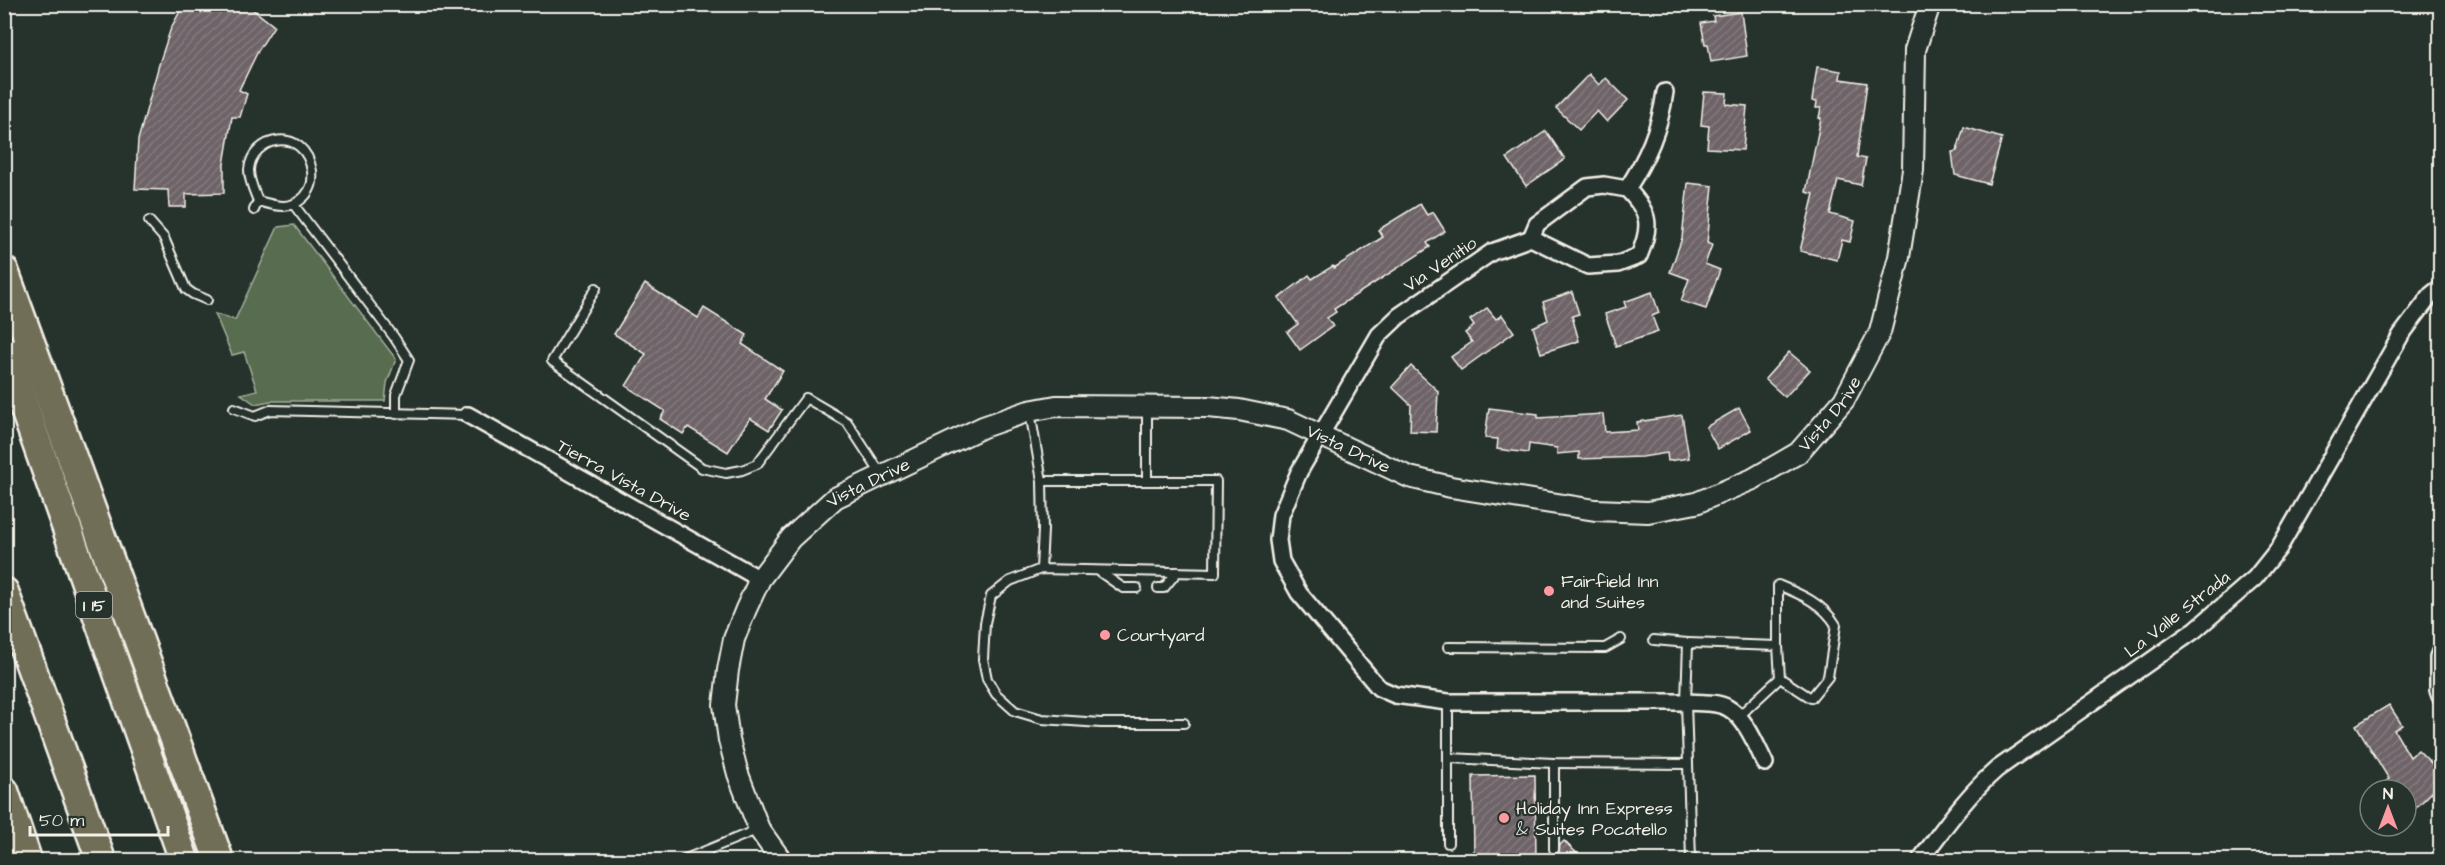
<svg xmlns="http://www.w3.org/2000/svg" width="2445" height="865" viewBox="0 0 2445 865" font-family="'Architects Daughter',sans-serif">
	<style>
		.green { fill: #596c50; stroke: #a6ae9c; stroke-width: 1.5 }
		.building { fill: url(#building-hatch); stroke: #f4f1e8; stroke-width: 1.5 }
		.lines { fill: none; stroke-linecap: round; stroke-linejoin: round }
		.service-casing { stroke: #f4f1e8; stroke-width: 12 }
		.minor-casing { stroke: #f4f1e8; stroke-width: 20 }
		.tertiary-casing { stroke: #f4f1e8; stroke-width: 24 }
		.motorway-casing { stroke: #f4f1e8; stroke-width: 33 }
		.service { stroke: #26332d; stroke-width: 8 }
		.minor { stroke: #26332d; stroke-width: 15 }
		.tertiary { stroke: #26332d; stroke-width: 20 }
		.motorway { stroke: #716e59; stroke-width: 28 }
		.poi-dot { fill: #ff9aa2; stroke: #26332d; stroke-width: 2 }
		.labels { text-anchor: middle; stroke-width: 4.5; stroke-linejoin: round; paint-order: stroke }
		.shield { fill: #26332d; stroke: #b6b8b0; stroke-width: 1.5 }
		.shield-label { font-size: 16px; font-weight: bold; fill: #f4f1e8 }
		.street-label { font-size: 18px; fill: #f4f1e8; stroke: #26332d }
		.poi-label { font-size: 18px; fill: #f4f1e8; stroke: #26332d; text-anchor: start }
	</style>
	<defs>
		<pattern id="building-hatch" width="6" height="6" patternUnits="userSpaceOnUse" patternTransform="scale(1.5)"><rect width="6" height="6" fill="#6e6367"/><path d="M-1 1l2-2M0 6l6-6M5 7l2-2" fill="none" stroke="#837a7d"/></pattern>
	</defs>
	<rect width="100%" height="100%" fill="#26332d"/>
	<filter id="ink" filterUnits="userSpaceOnUse"><feTurbulence type="fractalNoise" baseFrequency=".0167" numOctaves="2"/><feDisplacementMap in="SourceGraphic" scale="12" xChannelSelector="R" yChannelSelector="G"/><feConvolveMatrix kernelMatrix="1 2 1 2 8 2 1 2 1" color-interpolation-filters="sRGB"/></filter>
	<g filter="url(#ink)">
		<polygon class="green" points="294,225 396,359 387,383 385,401 270,401 255,404 241,394 257,390 244,352 232,355 215,314 235,320 278,227"/>
		<g class="building">
			<polygon points="184,4 246,4 274,26 258,51 239,90 247,94 240,117 232,117 224,164 224,193 186,194 186,207 169,207 168,190 135,189 138,140 160,61 171,28"/>
			<polygon points="1741,12 1747,56 1711,62 1708,44 1705,44 1701,23 1714,21 1713,16"/>
			<polygon points="1817,67 1841,71 1840,79 1867,83 1857,157 1866,159 1861,185 1838,180 1830,214 1855,221 1850,242 1842,240 1837,260 1800,251 1814,194 1806,192 1821,118 1819,118 1821,108 1816,108 1817,102 1812,101"/>
			<polygon points="1589,74 1599,85 1606,78 1628,100 1607,122 1597,111 1579,130 1556,108"/>
			<polygon points="1704,92 1727,93 1726,104 1747,106 1743,150 1707,148 1709,126 1701,125"/>
			<polygon points="1964,127 2002,138 1989,184 1955,175 1952,152 1957,151"/>
			<polygon points="1546,131 1565,159 1526,186 1507,158"/>
			<polygon points="1688,183 1713,186 1707,243 1712,245 1705,264 1720,270 1706,309 1681,301 1689,279 1670,272 1682,238"/>
			<polygon points="1420,204 1427,215 1433,212 1445,231 1427,243 1430,247 1334,309 1336,312 1327,318 1333,326 1300,350 1287,332 1298,324 1279,298 1309,275 1312,279 1333,266 1334,268 1383,237 1378,230"/>
			<polygon points="645,284 698,318 704,308 747,335 742,344 783,371 765,399 782,410 769,430 750,418 728,452 688,427 683,434 660,419 665,411 626,386 646,354 614,334"/>
			<polygon points="1572,292 1579,314 1572,316 1579,341 1541,353 1533,327 1548,320 1543,302"/>
			<polygon points="1652,292 1659,313 1652,316 1658,332 1616,346 1605,314 1626,307 1624,302"/>
			<polygon points="1487,308 1496,319 1502,315 1514,332 1461,370 1451,357 1472,342 1465,333 1474,326 1470,320"/>
			<polygon points="1789,352 1810,370 1785,397 1765,379"/>
			<polygon points="1411,366 1438,391 1436,432 1410,431 1411,405 1392,387"/>
			<polygon points="1489,408 1538,414 1538,418 1603,414 1605,432 1638,430 1637,422 1682,415 1689,458 1668,461 1667,453 1642,457 1579,459 1579,452 1557,454 1557,448 1529,444 1528,453 1497,449 1498,439 1485,438"/>
			<polygon points="1739,408 1751,430 1718,449 1706,427"/>
			<polygon points="2389,705 2402,725 2394,730 2410,757 2418,750 2440,772 2440,784 2413,811 2406,804 2406,790 2392,790 2385,782 2389,779 2356,725"/>
			<polygon points="1535,775 1536,861 1474,861 1473,776"/>
			<polygon points="1564,841 1585,861 1545,861 1551,854 1559,852 1560,845"/>
		</g>
		<g class="lines">
			<g class="service-casing">
				<g id="service">
					<polyline points="294,205 394,337 409,360 396,395 396,414"/>
					<path d="M254,210l4,-9c18,5 33,10 47,-5 7,-8 8,-15 7,-25 -8,-47 -61,-34 -63,-1 0,11 5,21 9,31"/>
					<polyline points="149,221 164,238 186,289 193,294 207,300"/>
					<polyline points="596,288 552,361 702,468 726,473 742,470 757,464 806,398 847,422 881,474"/>
					<polyline points="1147,407 1147,480"/>
					<polyline points="234,408 255,416 270,410 468,415"/>
					<polyline points="1030,412 1042,481"/>
					<polyline points="1041,569 1043,530 1042,481 1216,481 1215,573 1041,569 1010,581 991,596 985,623 983,659 987,679 996,694 1015,711 1042,719 1101,723 1184,723"/>
					<polyline points="1100,572 1123,588 1137,588"/>
					<polyline points="1158,588 1164,588 1177,572"/>
					<polyline points="1654,640 1688,643"/>
					<polyline points="1448,647 1605,648 1621,639"/>
					<polyline points="1448,702 1448,843"/>
					<polyline points="1739,716 1780,678"/>
					<path d="M1449,758l105,5 134,1 -2,-62 2,-59 90,3v-61c22,9 45,18 58,40l-8,52 -17,21 -31,-20 -2,-32"/>
					<polyline points="1554,763 1554,849"/>
					<polyline points="1688,764 1691,860"/>
					<polyline points="683,860 759,829"/>
				</g>
			</g>
			<g class="minor-casing">
				<g id="minor">
					<path d="M1665,92c-5,37 -18,66 -38,97 23,24 25,36 12,67l-21,8 -30,2 -57,-28 -39,14 -93,64 -20,19 -80,137 -18,43 -3,25 3,21 18,32 80,95 16,7 53,7h238c13,1 31,-1 42,6 18,10 28,37 37,55"/>
					<polyline points="1531,238 1537,224 1587,187 1604,185 1627,189"/>
					<polyline points="468,415 760,579"/>
					<polyline points="2440,652 2438,657 2438,690 2440,696"/>
					<path d="M1920,860c24,-32 46,-64 77,-91l198,-139 60,-52 24,-30 122,-213 30,-40 9,-7"/>
				</g>
			</g>
			<g class="tertiary-casing">
				<g id="tertiary">
					<path id="s1" d="M781,860l-22,-31 -21,-55 -9,-34 -5,-35 4,-35 6,-31 12,-30 14,-30 31,-41 44,-40 148,-71 46,-16 27,-5 152,1 31,3 49,10 121,57 42,10 144,23 53,2 48,-9 57,-24 45,-26 46,-53 36,-68 19,-75 14,-87 2,-120 15,-46"/>
				</g>
			</g>
			<g class="motorway-casing">
				<g id="motorway">
					<polyline points="4,271 219,860"/>
					<polyline points="4,350 184,860"/>
					<polyline points="4,592 101,860"/>
					<polyline points="4,791 27,860"/>
				</g>
			</g>
			<use href="#service" class="service"/>
			<use href="#minor" class="minor"/>
			<use href="#tertiary" class="tertiary"/>
			<use href="#motorway" class="motorway"/>
		</g>
	</g>
	<g class="poi-dot">
		<circle cx="1549" cy="591" r="6"/>
		<circle cx="1105" cy="635" r="6"/>
		<circle cx="1504" cy="818" r="6"/>
	</g>
	<g class="labels">
		<rect class="shield" x="76" y="592" width="36" height="26" rx="4.5"/>
		<g class="shield-label">
			<text x="94" y="611">I 15</text>
		</g>
		<g class="street-label">
			<text transform="translate(1440 264) rotate(-34)" y="6">Via Venitio</text>
			<text dy="6" stroke="none"><textPath href="#s1" startOffset="1473">Vista Drive</textPath></text>
			<text dy="6" stroke="none"><textPath href="#s1" startOffset="951">Vista Drive</textPath></text>
			<text transform="translate(624 480) rotate(29)" y="6">Tierra Vista Drive</text>
			<text dy="6" stroke="none"><textPath href="#s1" startOffset="447">Vista Drive</textPath></text>
			<text transform="translate(2177 614) rotate(-38)" y="6">La Valle Strada</text>
		</g>
		<g class="poi-label">
			<text x="1561" y="587">Fairfield Inn<tspan x="1561" dy="21">and Suites</tspan></text>
			<text x="1117" y="641">Courtyard</text>
			<text x="1516" y="814">Holiday Inn Express<tspan x="1516" dy="21">&amp; Suites Pocatello</tspan></text>
		</g>
	</g>
	<rect width="2445" height="865" fill="none" stroke="#26332d" stroke-width="24"/>
	<rect x="12" y="12" width="2421" height="841" fill="none" stroke="#f4f1e8" stroke-width="2" filter="url(#ink)"/>
	<g transform="translate(2388 808)"><circle r="28" fill="#26332d" stroke="#787f78" stroke-width="1.5"/>
	<path d="M0-4.5L10 22L0 15L-10 22Z" fill="#ff9aa2"/>
	<text y="-9" font-size="16" font-weight="bold" text-anchor="middle" fill="#f4f1e8">N</text>
	</g>
	<path d="M30 826v9h138v-9" fill="none" stroke="#f4f1e8" stroke-width="3"/>
	<text x="39" y="826" font-size="18" fill="#f4f1e8" stroke="#26332d" stroke-width="4.5" paint-order="stroke">50 m</text>
</svg>
